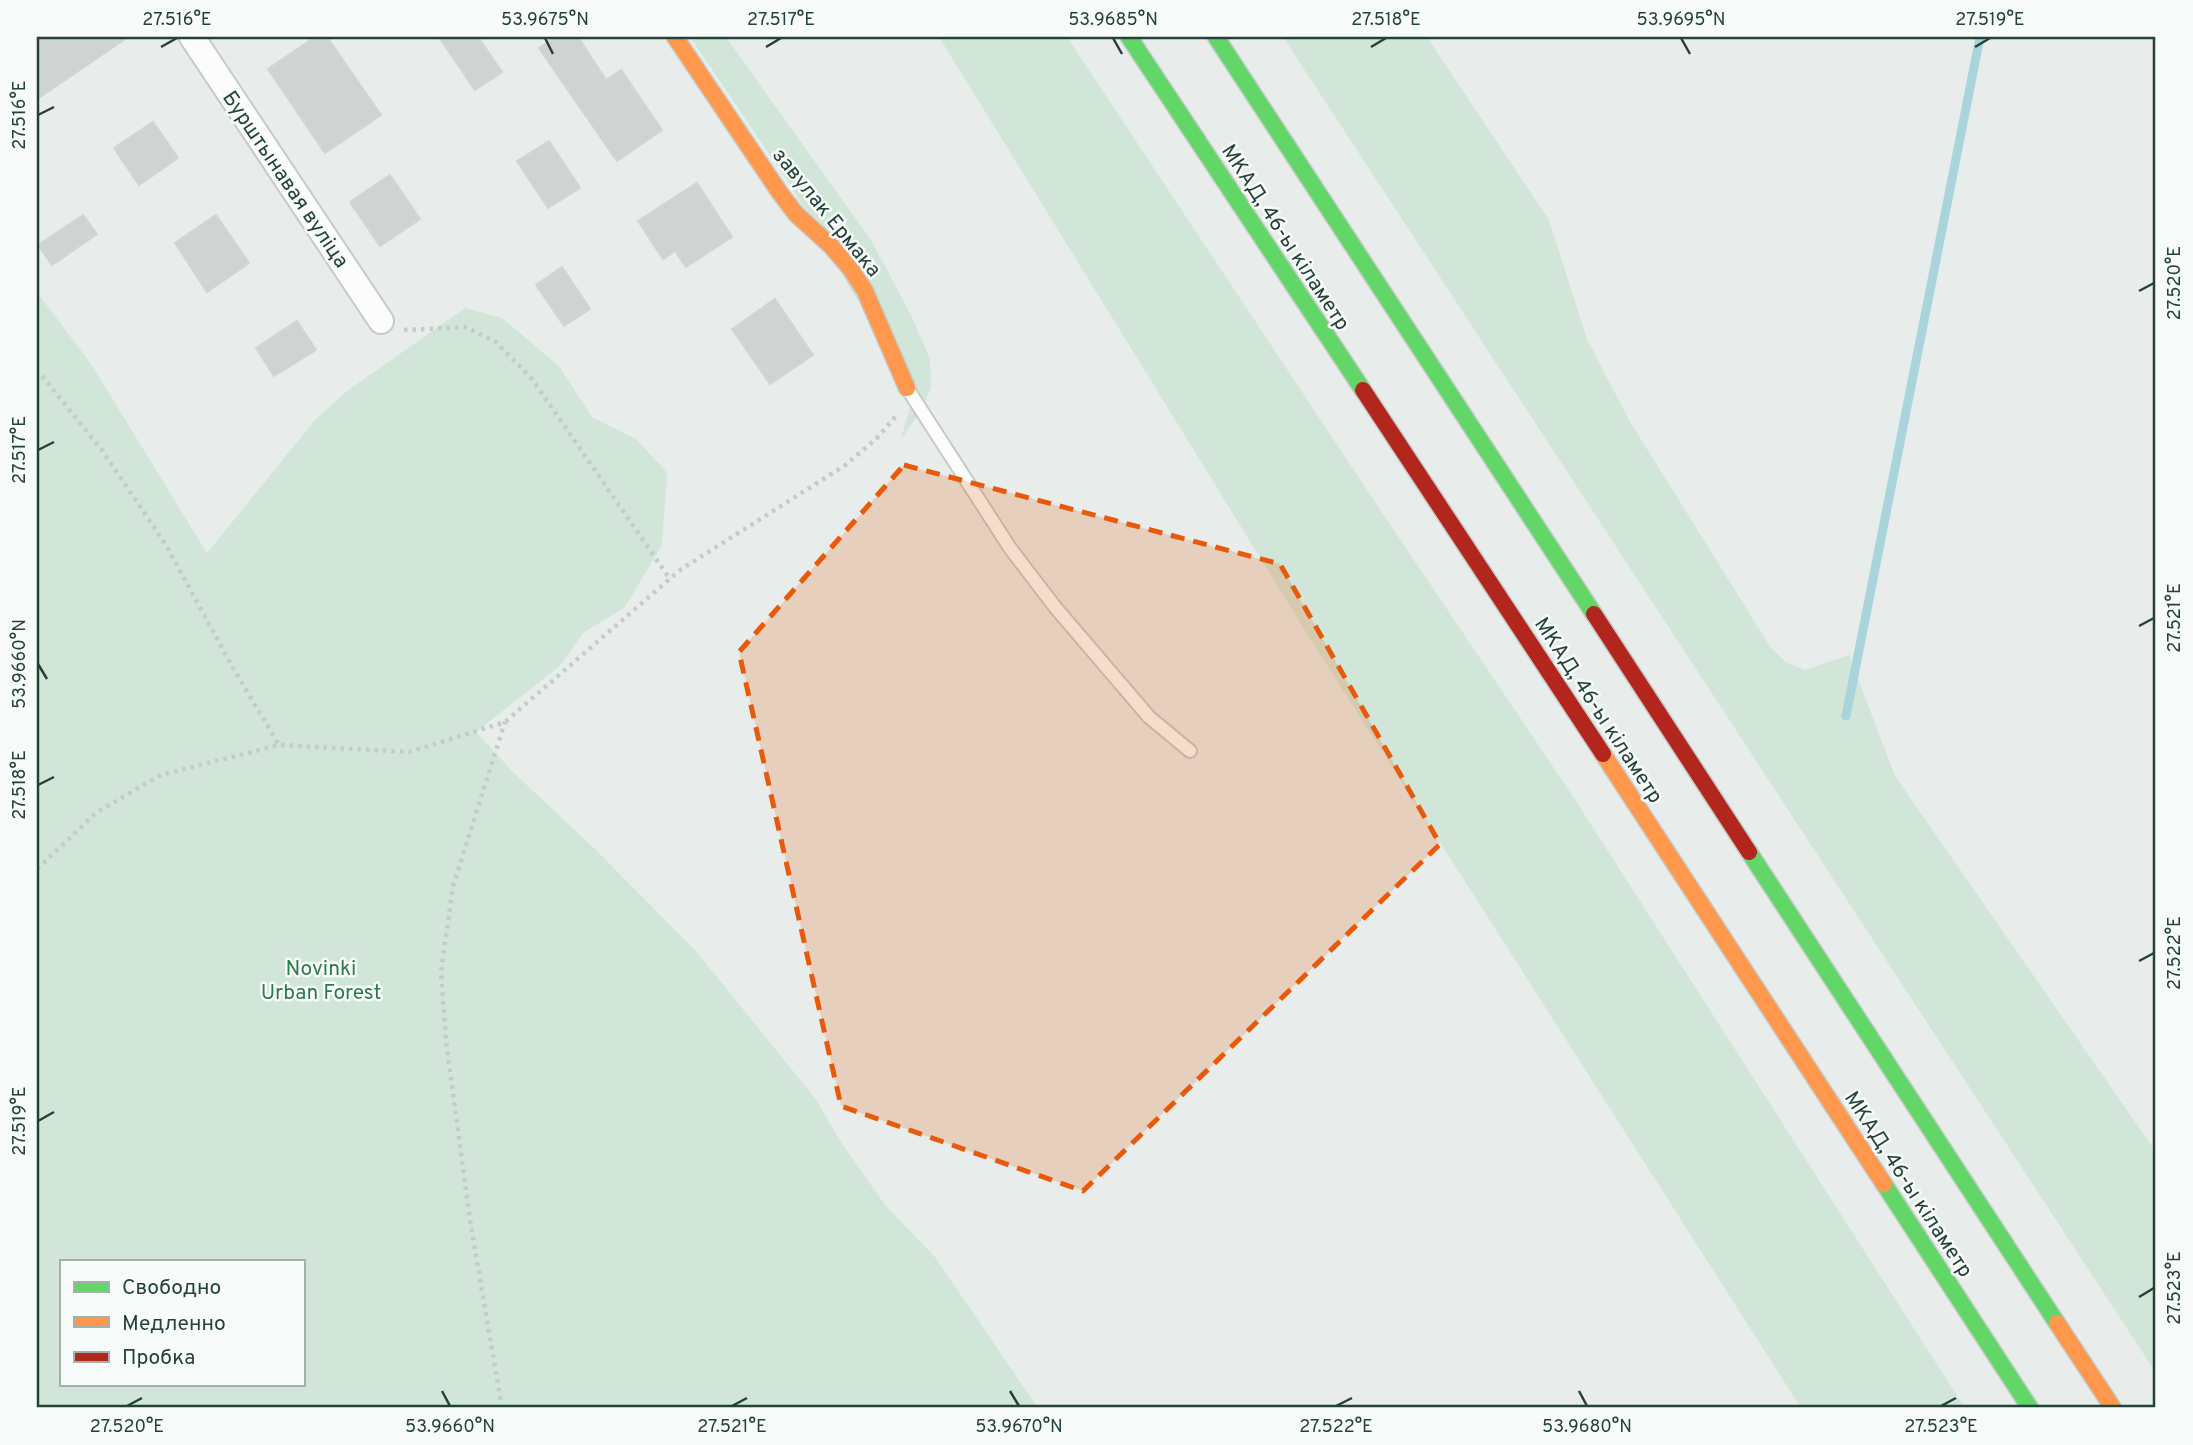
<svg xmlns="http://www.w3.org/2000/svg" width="2193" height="1445" viewBox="0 0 2193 1445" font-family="Overpass,sans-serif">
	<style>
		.green { fill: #d1e6d8; fill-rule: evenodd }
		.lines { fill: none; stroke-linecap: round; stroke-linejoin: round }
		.stream { stroke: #a9d4db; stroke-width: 9 }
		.building { fill: #cfd4d2; stroke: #d1d6d4; stroke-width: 2 }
		.lane-casing { stroke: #c5cac8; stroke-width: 16 }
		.street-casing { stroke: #c5cac8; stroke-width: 28 }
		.fast-casing { stroke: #c3cbc8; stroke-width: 19 }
		.slow-casing { stroke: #c3cbc8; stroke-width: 19 }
		.jam-casing { stroke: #c3cbc8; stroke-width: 19 }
		.path { stroke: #c3ccca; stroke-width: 4.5; stroke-dasharray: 3.5 5; stroke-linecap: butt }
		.lane { stroke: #fcfcfc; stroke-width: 12 }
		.street { stroke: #fcfcfc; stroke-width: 24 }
		.fast { stroke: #63d668; stroke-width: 16 }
		.slow { stroke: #ff974d; stroke-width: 16 }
		.jam { stroke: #b3261e; stroke-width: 16 }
		.marked { fill: #e8590c; fill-opacity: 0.2; stroke: #e8590c; stroke-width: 5; stroke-dasharray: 14 9; stroke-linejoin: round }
		.ticks { fill: none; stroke: #24423a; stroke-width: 2.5 }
		.labels { text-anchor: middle; stroke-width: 5; stroke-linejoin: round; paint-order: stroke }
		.street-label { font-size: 21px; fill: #24423a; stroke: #f7fbf9 }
		.park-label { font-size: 21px; fill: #2d7a4b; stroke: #f7fbf9 }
		.neatline { fill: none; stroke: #24423a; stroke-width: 2.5 }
		.ticks-label { font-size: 18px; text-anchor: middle; fill: #24423a }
	</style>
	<rect width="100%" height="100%" fill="#e8edeb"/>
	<g class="green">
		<polygon points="690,37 726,37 871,240 912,317 930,359 931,388 919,414 901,439 913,396 789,183"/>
		<polygon points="939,37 1067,37 1375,502 1574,798 1965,1408 1801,1408 1309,637"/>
		<polygon points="1283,37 1427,37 1549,220 1587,339 1629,420 1771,648 1786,662 1805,670 1849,655 1895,776 2156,1152 2156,1373"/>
		<path d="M37,292l54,72 116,189 108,-133 32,-29 118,-83 37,10 57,48 33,51 44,22 28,30 3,5 -5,71 -37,62 -42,26 -23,33 -84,66 38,41 81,76 100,101 120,148 26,44 44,63 50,52 103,151h-1001zM61,1261h242v123h-242z"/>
	</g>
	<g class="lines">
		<polyline class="stream" points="1846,716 1980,37"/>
	</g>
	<g class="building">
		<polygon points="37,37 128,37 37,99"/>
		<polygon points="315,37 327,37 381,115 325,153 268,69"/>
		<polygon points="439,37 478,37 502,72 475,90"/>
		<polygon points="556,37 578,37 606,80 621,70 662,130 617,161 539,48"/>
		<polygon points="153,122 178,158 139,185 114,148"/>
		<polygon points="549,141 580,188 548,208 517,161"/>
		<polygon points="390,175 420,219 380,246 350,202"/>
		<polygon points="697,183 732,237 686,267 675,251 663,259 638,221"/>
		<polygon points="83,215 97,234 52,265 38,245"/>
		<polygon points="216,215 249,263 207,292 175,243"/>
		<polygon points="562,267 590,309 564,326 536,285"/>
		<polygon points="775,299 813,355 770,384 732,329"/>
		<polygon points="297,321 316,350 274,376 256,348"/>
	</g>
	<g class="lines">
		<g class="lane-casing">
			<polyline id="lane" points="907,388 1010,548 1055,607 1149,717 1190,751"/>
		</g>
		<g class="street-casing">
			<polyline id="street" points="192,37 381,321"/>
		</g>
		<g class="fast-casing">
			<g id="fast">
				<polyline points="1129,37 1363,390"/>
				<polyline points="1216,37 1594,614"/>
				<polyline points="1749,852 2057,1323"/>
				<polyline points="1884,1184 2030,1408"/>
			</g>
		</g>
		<g class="slow-casing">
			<g id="slow">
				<polyline points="675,37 780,193 796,214 831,246 850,268 865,291 907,388"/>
				<polyline points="1603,754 1884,1184"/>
				<polyline points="2057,1323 2113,1408"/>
			</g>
		</g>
		<g class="jam-casing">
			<g id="jam">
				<polyline points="1363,390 1603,754"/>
				<polyline points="1594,614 1749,852"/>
			</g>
		</g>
		<g class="path">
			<polyline points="404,330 465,327 496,342 532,379 670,579"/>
			<polyline points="42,376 101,449 166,545 233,668 279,745"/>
			<polyline points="37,869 97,812 161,775 279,745 409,752 505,722 680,570 844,466 876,439 896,416"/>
			<polyline points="502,1408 470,1220 446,1041 441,972 453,886 505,722"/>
		</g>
		<use href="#lane" class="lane"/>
		<use href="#street" class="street"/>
		<use href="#fast" class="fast"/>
		<use href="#slow" class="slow"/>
		<use href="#jam" class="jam"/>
	</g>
	<path class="marked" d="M904,465l376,99 160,280 -357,347 -242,-85 -102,-454z"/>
	<path class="ticks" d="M545,38l8,16M1113,38l9,16M1681,38l9,16M161,47l16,-9M766,47l15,-9M1371,47l15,-9M1975,47l15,-9M38,115l16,-8M2139,291l15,-8M38,450l16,-8M2139,626l15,-8M38,664l9,15M38,785l16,-8M2139,961l15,-8M38,1121l16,-9M2139,1297l15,-9M442,1391l8,15M1010,1391l9,15M1579,1391l8,15M127,1406l15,-8M732,1406l15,-8M1336,1406l16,-8M1941,1406l15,-8"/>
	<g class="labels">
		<g class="street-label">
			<text transform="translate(286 179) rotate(56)" y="7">Бурштынавая вуліца</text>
			<text transform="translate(827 212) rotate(51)" y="7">завулак Ермака</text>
			<text transform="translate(1286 237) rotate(57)" y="7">МКАД, 46-ы кіламетр</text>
			<text transform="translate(1599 710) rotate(57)" y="7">МКАД, 46-ы кіламетр</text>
			<text transform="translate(1909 1184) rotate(57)" y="7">МКАД, 46-ы кіламетр</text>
		</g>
		<g class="park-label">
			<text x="321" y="975">Novinki<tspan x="321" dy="24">Urban Forest</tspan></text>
		</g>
	</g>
	<rect width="2193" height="1445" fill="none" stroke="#f7fbf9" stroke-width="77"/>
	<rect x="60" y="1260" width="245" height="126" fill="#f7fbf9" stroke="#a3b1ad" stroke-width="2"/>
	<rect x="74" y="1282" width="35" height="10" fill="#63d668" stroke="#a3b1ad" stroke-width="2"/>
	<text x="122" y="1294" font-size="21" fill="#24423a">Свободно</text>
	<rect x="74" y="1317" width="35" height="10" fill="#ff974d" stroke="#a3b1ad" stroke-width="2"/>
	<text x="122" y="1330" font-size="21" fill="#24423a">Медленно</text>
	<rect x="74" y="1352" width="35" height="10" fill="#b3261e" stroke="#a3b1ad" stroke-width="2"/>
	<text x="122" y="1364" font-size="21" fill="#24423a">Пробка</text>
	<rect x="38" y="38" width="2116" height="1368" class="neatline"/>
	<g class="ticks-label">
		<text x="177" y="25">27.516°E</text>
		<text x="545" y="25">53.9675°N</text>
		<text x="781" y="25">27.517°E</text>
		<text x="1113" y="25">53.9685°N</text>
		<text x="1386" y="25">27.518°E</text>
		<text x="1681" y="25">53.9695°N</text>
		<text x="1990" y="25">27.519°E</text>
		<text transform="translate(19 115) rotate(-90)" y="6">27.516°E</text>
		<text transform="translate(2174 283) rotate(-90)" y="6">27.520°E</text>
		<text transform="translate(19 450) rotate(-90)" y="6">27.517°E</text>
		<text transform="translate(2174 618) rotate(-90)" y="6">27.521°E</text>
		<text transform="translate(19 664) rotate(-90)" y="6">53.9660°N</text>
		<text transform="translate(19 785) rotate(-90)" y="6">27.518°E</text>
		<text transform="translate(2174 953) rotate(-90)" y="6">27.522°E</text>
		<text transform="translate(19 1121) rotate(-90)" y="6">27.519°E</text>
		<text transform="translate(2174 1288) rotate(-90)" y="6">27.523°E</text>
		<text x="127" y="1432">27.520°E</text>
		<text x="450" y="1432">53.9660°N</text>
		<text x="732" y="1432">27.521°E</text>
		<text x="1019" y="1432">53.9670°N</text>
		<text x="1336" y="1432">27.522°E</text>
		<text x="1587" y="1432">53.9680°N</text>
		<text x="1941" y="1432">27.523°E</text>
	</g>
</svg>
